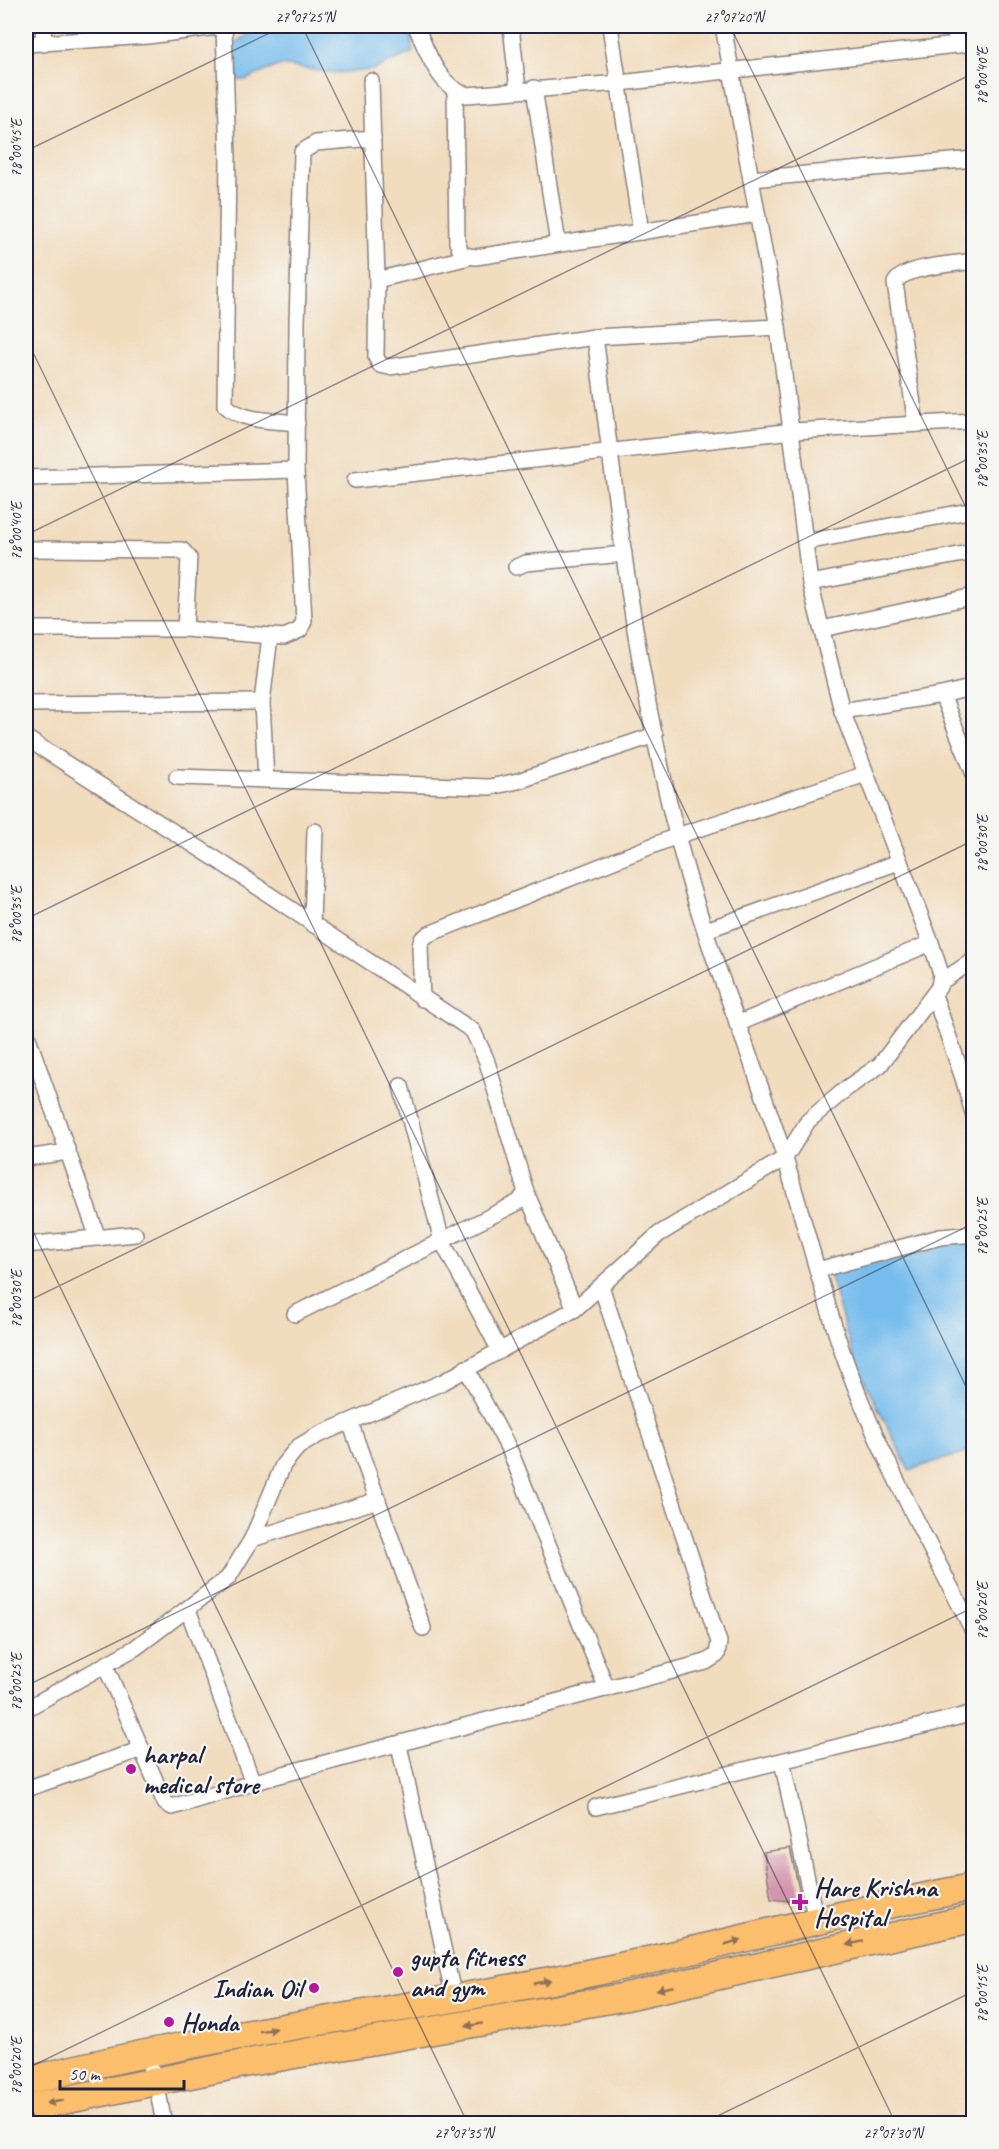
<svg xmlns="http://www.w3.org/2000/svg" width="999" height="2149" viewBox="0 0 999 2149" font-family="Caveat,sans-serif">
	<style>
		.water { fill: #76bced; stroke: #4c6f94; stroke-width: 1.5 }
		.building { fill: #d495ac }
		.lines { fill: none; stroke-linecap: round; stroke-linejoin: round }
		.street-casing { stroke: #8a7f7c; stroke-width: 18 }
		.highway-casing { stroke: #8a7f7c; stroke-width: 30 }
		.street { stroke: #fff; stroke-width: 15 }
		.highway { stroke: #fabe6d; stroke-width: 27 }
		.oneway { fill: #8e7054 }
		.ticks { fill: none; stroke: #22223b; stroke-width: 1.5; stroke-opacity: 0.45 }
		.poi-dot { fill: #b5179e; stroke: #f6f6f2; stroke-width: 2 }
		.labels { text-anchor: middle; stroke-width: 4.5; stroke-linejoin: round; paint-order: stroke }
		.poi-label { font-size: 26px; font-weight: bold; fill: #22223b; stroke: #f6f6f2; text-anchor: start }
		.neatline { fill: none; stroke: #22223b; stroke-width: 2 }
		.ticks-label { font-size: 15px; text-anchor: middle; fill: #22223b }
	</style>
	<rect width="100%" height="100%" fill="#f6f6f2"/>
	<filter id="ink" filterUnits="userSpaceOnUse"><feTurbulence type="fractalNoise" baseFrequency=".0167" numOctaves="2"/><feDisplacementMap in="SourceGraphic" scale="12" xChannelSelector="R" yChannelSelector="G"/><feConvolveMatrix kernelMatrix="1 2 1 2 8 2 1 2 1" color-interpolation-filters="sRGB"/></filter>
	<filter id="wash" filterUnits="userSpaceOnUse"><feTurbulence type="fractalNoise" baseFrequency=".008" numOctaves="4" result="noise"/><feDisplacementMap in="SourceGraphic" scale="24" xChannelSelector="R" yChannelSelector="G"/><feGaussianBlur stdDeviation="1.35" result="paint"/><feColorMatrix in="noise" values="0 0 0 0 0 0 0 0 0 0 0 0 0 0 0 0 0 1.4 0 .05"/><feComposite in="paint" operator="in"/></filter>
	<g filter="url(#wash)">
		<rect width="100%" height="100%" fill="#f1dcbe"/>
		<g class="water">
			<polygon points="274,26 408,26 411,28 413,52 373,70 334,73 280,65 245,80 233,79 227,63 232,45 250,33"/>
			<polygon points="965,1236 973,1242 973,1450 909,1470 855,1362 828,1270"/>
		</g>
		<g id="blocks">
			<polygon class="building" points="790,1848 801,1899 800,1902 771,1899 764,1852"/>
		</g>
	</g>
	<g filter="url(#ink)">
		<use href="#blocks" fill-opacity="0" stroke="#8a7f7c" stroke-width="1.5"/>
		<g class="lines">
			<g class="street-casing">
				<g id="street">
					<polyline points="43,26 44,44"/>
					<path d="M416,26c11,25 22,61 51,69l153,-12 354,-40"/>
					<polyline points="511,26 518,90"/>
					<polyline points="610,26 641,232"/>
					<polyline points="954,26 957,45"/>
					<path d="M26,44l122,-8 76,-10 4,132 -3,247c17,17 48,15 72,18"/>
					<polyline points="371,81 377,280 376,357 380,365 389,367 595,337 778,327"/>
					<polyline points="534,88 558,244"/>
					<polyline points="455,92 457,242 462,255 476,257 757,214"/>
					<polyline points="751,179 974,159"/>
					<polyline points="377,280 469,257"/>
					<path d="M595,337c22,166 40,335 82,498 27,108 71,211 106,317 20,65 37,132 58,196 34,99 86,192 133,285"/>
					<path d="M916,424l-21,-141c8,-17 60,-19 79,-22"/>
					<polyline points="26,478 296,470"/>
					<polyline points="355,480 793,431 974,421"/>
					<polyline points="806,542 974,510"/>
					<polyline points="26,549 182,550 189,558 185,629"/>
					<polyline points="516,567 526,563 624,554"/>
					<polyline points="810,583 974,552"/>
					<polyline points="26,629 185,629 284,637 300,630 304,621 296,470 297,322 302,152 316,143 373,138"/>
					<polyline points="822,629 974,596"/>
					<polyline points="942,695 974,774"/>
					<polyline points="26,704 262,702"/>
					<polyline points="842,711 942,695 974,687"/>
					<polyline points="26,738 219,861 473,1031 486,1059 526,1192 575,1309"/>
					<polyline points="177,777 490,787 518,781 655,735"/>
					<polyline points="266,780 262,702 270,636"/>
					<polyline points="312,924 315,831"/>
					<polyline points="706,930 899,862"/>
					<polyline points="942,981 974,960"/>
					<polyline points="934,995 963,1078 974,1117"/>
					<polyline points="422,999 420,946 422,939 429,934 677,836 866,774"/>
					<polyline points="737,1024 931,943"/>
					<polyline points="26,1032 98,1238"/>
					<polyline points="401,1086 442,1241 500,1351"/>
					<polyline points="26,1158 68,1152"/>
					<polyline points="26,1245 135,1234"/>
					<polyline points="818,1270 940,1237 974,1234"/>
					<polyline points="295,1314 519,1202 526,1192"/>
					<polyline points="466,1368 510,1451 607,1689"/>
					<polyline points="350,1422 423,1628"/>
					<polyline points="252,1539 378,1500"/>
					<polyline points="188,1610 253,1783"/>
					<polyline points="105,1665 165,1803 172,1807 276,1776 665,1673 706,1662 717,1655 719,1642 601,1286"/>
					<polyline points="26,1709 135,1648 228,1578 252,1539 283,1465 298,1447 318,1435 443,1382 575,1309 659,1234 785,1158 808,1121 847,1088 880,1065 939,987 941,974 931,943 842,711 810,583 778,327 723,26"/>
					<polyline points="399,1745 454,1998"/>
					<polyline points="782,1761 816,1921"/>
					<polyline points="26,1789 142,1749"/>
					<polyline points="596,1807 974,1713"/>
					<polyline points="145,2053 156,2081 164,2124"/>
				</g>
			</g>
			<g class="highway-casing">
				<g id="highway">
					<path d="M26,2081c187,-48 379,-70 568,-109 127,-26 252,-61 380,-85"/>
					<polyline points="26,2108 246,2063 624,1997 974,1918"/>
				</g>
			</g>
			<use href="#street" class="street"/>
			<use href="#highway" class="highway"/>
		</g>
		<defs><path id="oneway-solid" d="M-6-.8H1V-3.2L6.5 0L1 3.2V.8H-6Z" transform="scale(1.5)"/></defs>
		<g class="oneway">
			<use href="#oneway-solid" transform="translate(733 1942) rotate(-16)"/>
			<use href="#oneway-solid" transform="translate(855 1943) rotate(168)"/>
			<use href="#oneway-solid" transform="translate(542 1982) rotate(-10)"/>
			<use href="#oneway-solid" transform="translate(665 1988) rotate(168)"/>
			<use href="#oneway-solid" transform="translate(474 2025) rotate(170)"/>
			<use href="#oneway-solid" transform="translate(268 2030) rotate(-9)"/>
			<use href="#oneway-solid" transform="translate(55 2102) rotate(169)"/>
		</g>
	</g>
	<path class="ticks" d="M302,26l672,1377M730,26l244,498M26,151l258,-125M26,338l870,1786M26,535l948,-462M26,919l948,-463M26,1217l442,907M26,1302l948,-462M26,1686l948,-463M26,2069l948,-462M26,2096l13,28M701,2124l273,-133"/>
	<g class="poi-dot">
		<circle cx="131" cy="1769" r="6"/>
		<path d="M797 1893h6v6h6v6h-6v6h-6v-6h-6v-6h6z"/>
		<circle cx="398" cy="1972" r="6"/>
		<circle cx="314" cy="1988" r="6"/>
		<circle cx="169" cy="2022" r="6"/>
	</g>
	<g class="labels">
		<g class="poi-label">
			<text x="143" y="1763">harpal<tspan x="143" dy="30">medical store</tspan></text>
			<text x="814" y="1896">Hare Krishna<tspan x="814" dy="30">Hospital</tspan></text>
			<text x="410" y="1966">gupta fitness<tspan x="410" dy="30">and gym</tspan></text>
			<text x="302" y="1997" text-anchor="end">Indian Oil</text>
			<text x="181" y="2031">Honda</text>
		</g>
	</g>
	<rect width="999" height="2149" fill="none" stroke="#f6f6f2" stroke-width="66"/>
	<path d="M60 2080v9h124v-9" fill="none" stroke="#22223b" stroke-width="3"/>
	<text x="69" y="2080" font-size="18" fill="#22223b" stroke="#f6f6f2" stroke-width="4.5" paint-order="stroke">50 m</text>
	<rect x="33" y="33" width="933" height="2083" class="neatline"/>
	<g class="ticks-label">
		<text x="305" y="22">27°07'25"N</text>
		<text x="734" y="22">27°07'20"N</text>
		<text transform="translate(982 76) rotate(-90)" y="5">78°00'40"E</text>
		<text transform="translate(16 148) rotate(-90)" y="5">78°00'45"E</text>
		<text transform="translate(982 460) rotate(-90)" y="5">78°00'35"E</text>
		<text transform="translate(16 531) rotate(-90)" y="5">78°00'40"E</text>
		<text transform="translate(982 844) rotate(-90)" y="5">78°00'30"E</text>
		<text transform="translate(16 915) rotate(-90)" y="5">78°00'35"E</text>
		<text transform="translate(982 1227) rotate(-90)" y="5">78°00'25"E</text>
		<text transform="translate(16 1299) rotate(-90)" y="5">78°00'30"E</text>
		<text transform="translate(982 1611) rotate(-90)" y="5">78°00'20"E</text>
		<text transform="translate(16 1682) rotate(-90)" y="5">78°00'25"E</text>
		<text transform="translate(982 1994) rotate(-90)" y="5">78°00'15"E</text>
		<text transform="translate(16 2066) rotate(-90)" y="5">78°00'20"E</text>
		<text x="464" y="2138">27°07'35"N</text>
		<text x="893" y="2138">27°07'30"N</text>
	</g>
</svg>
